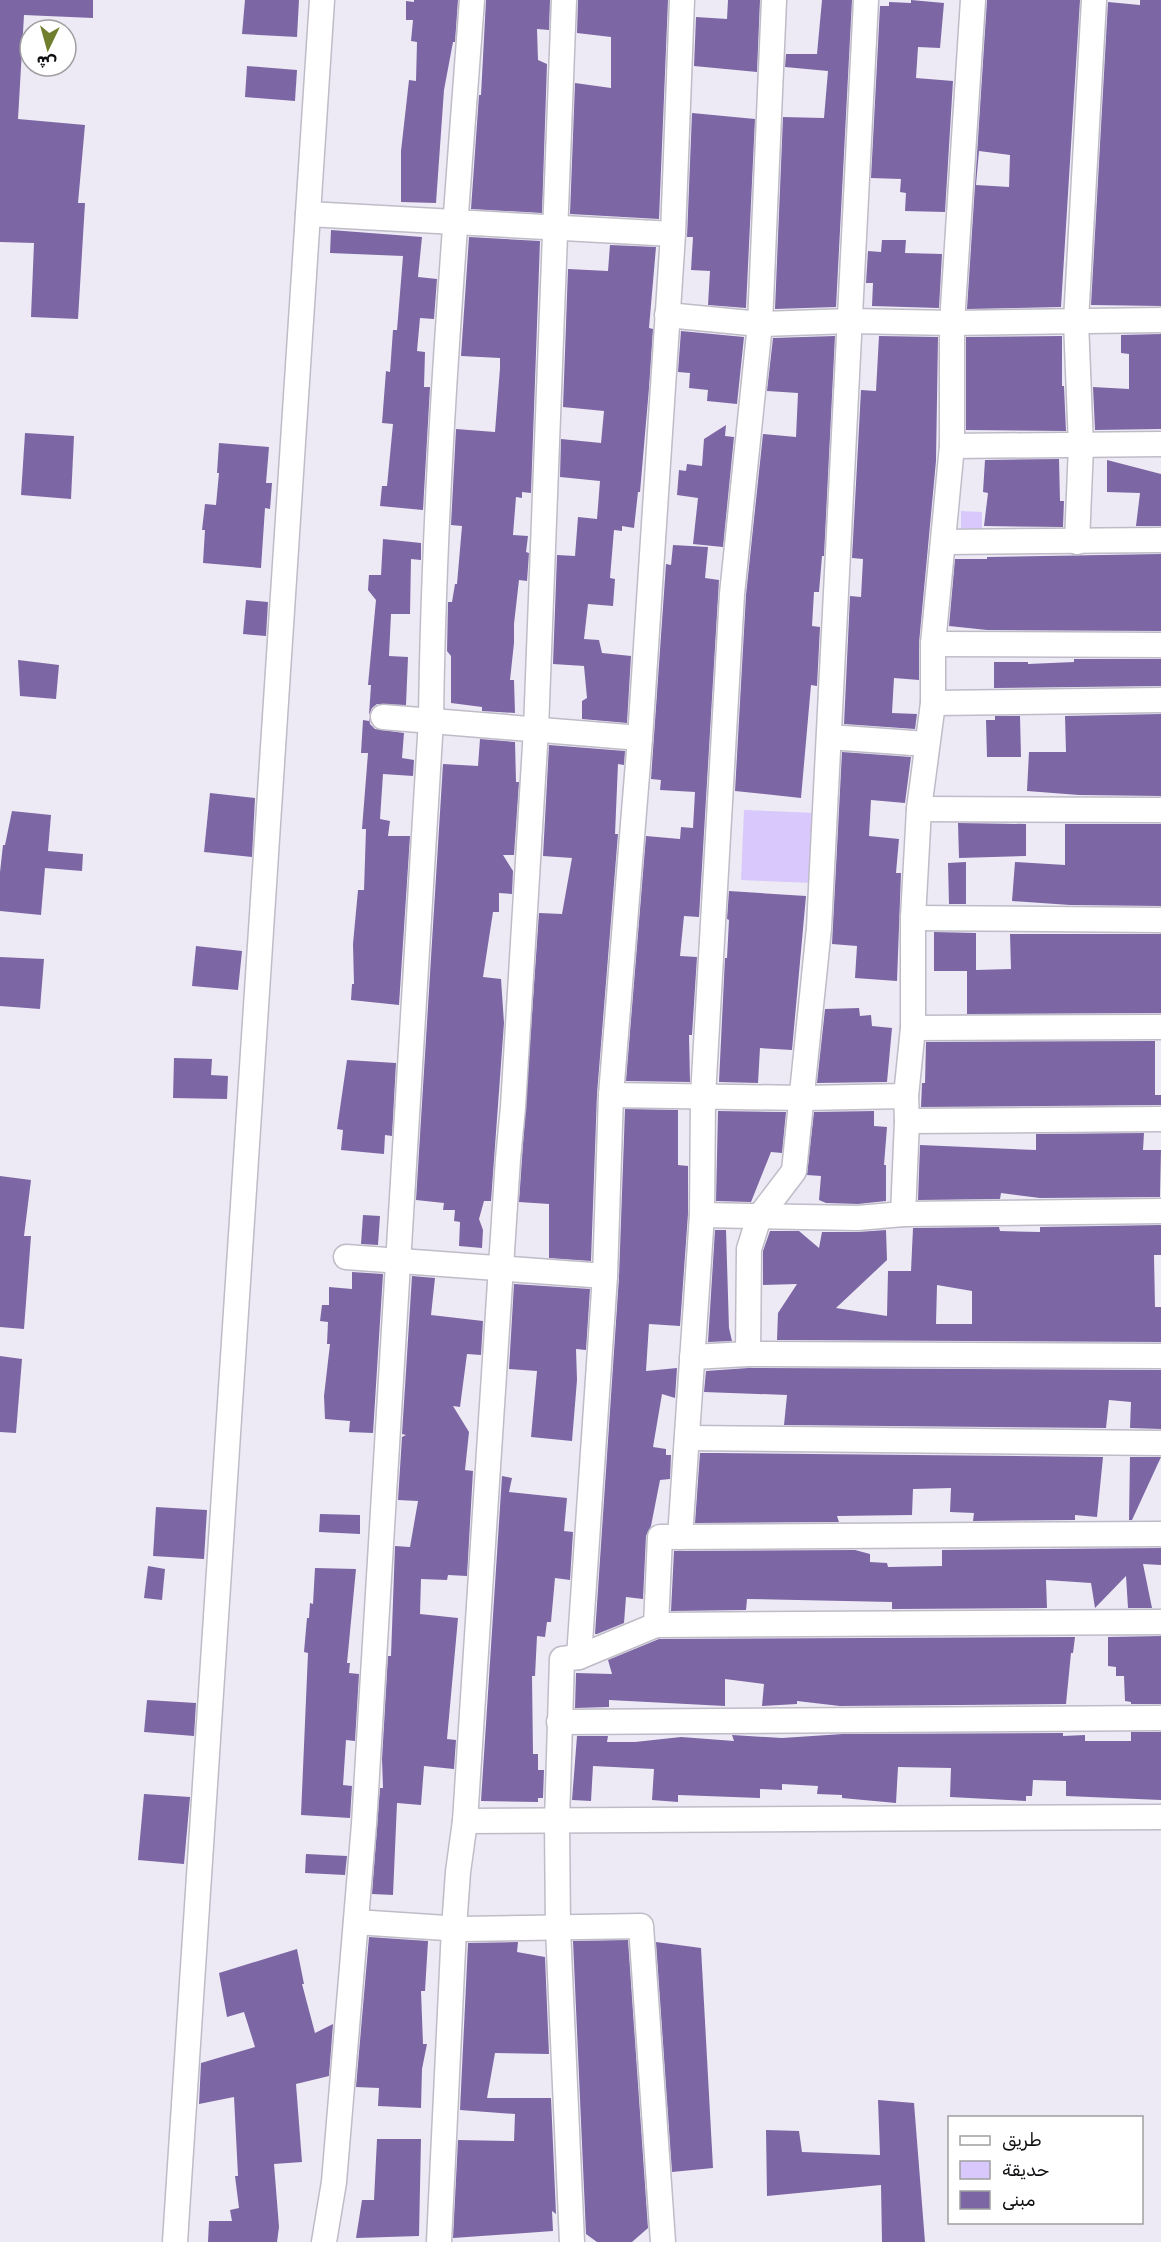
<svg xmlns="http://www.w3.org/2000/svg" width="1161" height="2242" viewBox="0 0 1161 2242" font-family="Rubik,Cairo,sans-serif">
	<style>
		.green { fill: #d8c8fb }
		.building { fill: #7c67a4; fill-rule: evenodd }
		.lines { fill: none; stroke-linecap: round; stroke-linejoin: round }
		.minor-casing { stroke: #bfbcc7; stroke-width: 27 }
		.minor { stroke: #fff; stroke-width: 24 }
	</style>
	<rect width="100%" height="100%" fill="#edeaf5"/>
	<g class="green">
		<polygon points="961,511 982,512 982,536 961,536"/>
		<polygon points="744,810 816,813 813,883 741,880"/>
	</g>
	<g class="building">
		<polygon points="0,0 93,0 93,18 24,15 18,119 85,125 78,203 85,203 78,319 31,317 34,243 0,242"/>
		<polygon points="245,0 299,0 297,37 242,34"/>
		<polygon points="414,0 458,0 455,42 453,42 444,90 436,203 401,202 401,151 409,80 416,81 417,42 411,41 413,20 406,20 406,1 414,2"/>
		<polygon points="486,0 550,0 549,30 537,29 538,60 547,64 542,213 471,209 479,95 481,95"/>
		<polygon points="578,0 668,0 659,219 570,214 575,83 611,88 611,37 577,33"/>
		<polygon points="728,0 760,0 757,72 694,66 696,17 727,19"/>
		<polygon points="822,0 852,0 836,307 775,309 783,117 824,118 828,71 785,67 786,54 817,54"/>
		<polygon points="911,0 944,3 940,48 918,47 916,78 953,81 945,212 905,211 906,193 900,192 901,179 871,178 880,6 889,6 889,2 911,3"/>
		<path d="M987,0h93l-19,307 -94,2zM979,151l31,4 -1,32 -33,-2z"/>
		<polygon points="1140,0 1161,0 1161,306 1091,305 1108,2 1140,5"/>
		<polygon points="247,66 297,70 295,101 245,97"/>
		<polygon points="692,113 755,119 746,308 708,305 710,271 691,270 693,237 687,237"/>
		<polygon points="331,230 422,237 418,277 437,279 434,319 420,318 417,351 425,352 424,387 430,387 423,510 380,506 382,486 387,486 393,424 382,423 386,371 390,372 393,330 397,330 403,256 330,253"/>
		<polygon points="469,237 540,241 531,493 522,492 522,498 516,497 513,535 528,536 526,552 529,553 527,581 519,580 514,624 514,643 510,680 514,680 515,713 482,711 482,707 451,703 451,656 447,651 448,602 452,602 455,584 457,584 462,526 451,525 456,429 495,432 500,368 500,358 461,356"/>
		<polygon points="882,240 906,240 905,253 942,254 939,308 872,306 873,283 866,283 868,251 881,252"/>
		<polygon points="610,245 656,247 649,328 653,329 649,388 640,492 638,492 634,528 622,526 622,531 614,530 610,578 615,579 613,606 588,604 584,639 599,640 602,653 631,656 627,723 582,719 582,701 587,698 584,666 553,664 557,555 575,556 578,517 597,519 600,481 560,477 561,439 601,443 604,411 563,407 568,269 608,271"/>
		<polygon points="681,331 744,337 737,404 707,401 708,390 689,388 690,373 678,372"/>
		<polygon points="1161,334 1161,429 1095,430 1093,387 1129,389 1129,354 1121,353 1121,335"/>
		<polygon points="835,336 824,556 822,556 819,592 814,592 812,626 820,627 817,686 811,685 801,798 735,791 746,595 763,434 796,437 798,393 767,391 773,338"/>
		<polygon points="879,336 938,337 936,461 919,643 919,680 894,678 892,713 917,714 915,729 844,724 850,596 861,597 863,559 852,558 861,390 876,391"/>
		<polygon points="1062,336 1062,386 1064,386 1066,431 966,430 966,337"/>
		<polygon points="726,425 725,436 734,437 723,547 693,544 698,498 677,495 679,470 686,471 687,464 702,466 704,439"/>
		<polygon points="25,433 74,436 71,499 21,495"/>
		<polygon points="219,443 269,447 266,483 272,483 270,509 265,508 261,568 203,563 205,530 202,530 205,504 216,505 219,473 217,473"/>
		<polygon points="1059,459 1060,501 1064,501 1063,527 984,526 988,493 983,492 985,460"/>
		<polygon points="1107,460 1161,474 1161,526 1136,526 1140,493 1107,492"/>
		<polygon points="383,539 421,543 421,560 411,559 410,614 391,614 389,656 408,657 406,705 377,704 372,708 369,715 371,685 368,685 376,600 368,590 369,575 381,575"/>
		<polygon points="673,545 708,547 705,578 719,580 699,917 684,916 680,956 697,957 692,1035 689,1035 690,1082 626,1081 646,836 680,839 681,827 693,828 695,792 660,790 661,780 651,779 666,564 671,565"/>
		<polygon points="1161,554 1161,631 987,630 949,626 955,559 987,559 987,557"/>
		<polygon points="246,600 268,602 266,636 243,634"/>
		<polygon points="1074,659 1161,659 1161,686 994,688 994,662 1028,662 1028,664 1074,662"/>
		<polygon points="18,660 59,665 56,699 20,696"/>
		<polygon points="1161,714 1161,796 1079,795 1027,791 1029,752 1066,752 1065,716"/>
		<polygon points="995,716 1020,716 1021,757 987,757 986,720 995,720"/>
		<polygon points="369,717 370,724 375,729 404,733 402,758 414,760 413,776 383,774 380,819 390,821 388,836 410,836 399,1005 351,1000 352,984 354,984 353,944 358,890 364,890 366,829 362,829 368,753 361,753 363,720 369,721"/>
		<polygon points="480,739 515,742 516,782 519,782 514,855 503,855 513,871 512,894 499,893 499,912 493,912 483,977 501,979 504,1023 491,1201 484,1201 479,1219 483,1230 482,1248 459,1246 460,1222 454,1221 455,1210 443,1210 444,1203 416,1200 443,764 478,766"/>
		<polygon points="549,745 625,751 624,765 618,764 615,834 618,834 597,1094 591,1261 549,1258 549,1204 519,1202 539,913 562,914 572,858 543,856"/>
		<polygon points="842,752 911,757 905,803 871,800 869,836 899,839 896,873 901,873 897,981 855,978 857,946 832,944"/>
		<polygon points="210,793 255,798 252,857 204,852"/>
		<polygon points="12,811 51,815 48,851 83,854 82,871 45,868 41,915 0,911 0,872 3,845 5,845"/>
		<polygon points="958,823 1026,824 1026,856 959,858"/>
		<polygon points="1065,824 1161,824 1161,906 1070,905 1012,901 1015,862 1065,865"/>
		<polygon points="966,862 966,904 949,904 948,863"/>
		<polygon points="729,891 806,896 792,1050 760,1048 758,1083 719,1082 725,958 727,958 729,920 727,919"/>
		<polygon points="934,932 976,933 976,970 1011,969 1010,934 1161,934 1161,1013 967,1014 967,971 934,971"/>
		<polygon points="196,946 242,951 238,990 192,986"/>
		<polygon points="0,957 44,959 40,1009 0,1006"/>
		<polygon points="859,1008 860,1016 871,1015 872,1026 892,1028 887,1082 817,1083 825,1009"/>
		<polygon points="1155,1041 1155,1095 1161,1095 1161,1105 921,1107 922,1083 925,1083 926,1042"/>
		<polygon points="174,1058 212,1059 211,1075 228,1076 227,1099 173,1098"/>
		<polygon points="347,1060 396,1063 392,1136 385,1135 384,1154 341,1150 343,1130 337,1129"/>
		<polygon points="625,1109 678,1110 678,1165 688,1166 688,1214 680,1326 649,1324 646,1371 677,1368 675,1398 662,1394 653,1447 666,1449 666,1455 671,1455 670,1479 660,1480 651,1526 646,1536 643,1599 626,1597 624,1623 597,1634 595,1634 619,1277"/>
		<polygon points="718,1111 786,1112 782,1153 771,1152 751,1202 716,1201"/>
		<polygon points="874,1111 874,1126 887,1127 884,1165 886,1165 886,1201 858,1204 826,1203 819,1200 821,1176 807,1175 814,1112"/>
		<polygon points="1144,1133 1143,1150 1161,1150 1160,1197 1040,1198 1001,1193 1000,1199 918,1200 920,1145 1036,1150 1036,1134"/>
		<polygon points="0,1176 31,1180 24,1236 31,1236 24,1329 0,1327"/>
		<polygon points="363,1215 380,1216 378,1245 361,1244"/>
		<path d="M1161,1225v30h-7l1,52h6v35l-384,-2 1,-27 19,-29 -34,1v-34l7,-20h29l20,17 3,-16h36l28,-2 1,30 -51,48 51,8 1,-45h23l2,-43 86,-1 1,4 40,1v-5zM937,1285l35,6v33h-36z"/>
		<polygon points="715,1230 726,1230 729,1328 732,1341 708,1342"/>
		<polygon points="352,1272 383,1274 373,1433 349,1432 350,1421 325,1419 324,1396 330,1344 327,1344 328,1322 320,1321 322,1305 329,1305 329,1287 352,1289"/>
		<polygon points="412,1276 435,1278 431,1315 483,1321 481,1355 467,1354 460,1407 453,1406 469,1432 465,1470 473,1471 467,1576 448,1575 447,1580 421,1579 420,1614 458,1618 447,1739 456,1740 454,1769 424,1766 421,1805 397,1803 393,1895 372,1894 380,1788 383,1788 382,1759 388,1656 391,1656 395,1546 410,1547 418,1501 398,1500 402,1437 406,1435 402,1434"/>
		<polygon points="514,1284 590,1289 586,1350 576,1349 577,1380 572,1441 531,1437 537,1371 509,1369"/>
		<polygon points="0,1356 22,1359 16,1433 0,1432"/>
		<polygon points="748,1368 1161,1370 1161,1429 1130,1428 1131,1402 1109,1400 1106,1428 784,1425 787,1395 704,1392 706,1371"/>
		<polygon points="700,1453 715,1453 1103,1457 1097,1517 1075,1515 1075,1520 973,1521 974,1513 950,1512 951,1488 913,1489 912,1515 837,1516 839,1522 695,1523"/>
		<polygon points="1130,1457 1161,1457 1132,1520 1129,1520"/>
		<polygon points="502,1476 512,1478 509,1492 567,1498 564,1531 573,1532 570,1580 555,1578 551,1622 547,1622 545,1637 537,1636 535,1676 532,1676 533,1754 538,1754 538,1770 544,1770 543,1798 538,1798 538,1802 481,1801"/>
		<polygon points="156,1507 207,1510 204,1559 153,1556"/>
		<polygon points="320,1514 360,1515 360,1534 319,1532"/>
		<polygon points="1161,1548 1161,1565 1143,1564 1152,1608 1128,1608 1126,1576 1095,1608 1091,1583 1046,1580 1047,1608 892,1609 892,1602 747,1599 746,1610 671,1611 674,1551 855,1550 870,1554 870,1562 887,1563 888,1567 942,1566 942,1550"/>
		<polygon points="148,1566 165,1569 162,1600 144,1598"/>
		<polygon points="315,1568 356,1569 347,1663 350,1663 349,1673 359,1674 355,1741 346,1740 343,1785 352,1786 350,1818 301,1815 308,1653 304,1652 307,1618 309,1618 310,1603 313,1604"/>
		<polygon points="1161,1636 1161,1704 1131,1704 1131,1702 1125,1701 1124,1676 1116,1676 1116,1667 1108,1666 1108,1637"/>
		<polygon points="1075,1637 1073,1653 1071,1653 1066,1704 840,1706 797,1701 797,1704 762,1706 764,1684 725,1679 725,1706 609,1700 609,1707 575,1708 576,1673 612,1674 608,1660 659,1639"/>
		<polygon points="147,1700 196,1703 194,1736 144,1732"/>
		<polygon points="1131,1732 1161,1732 1161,1800 1066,1796 1066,1781 1033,1780 1032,1796 1026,1796 1026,1801 950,1797 951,1768 898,1767 896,1803 842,1798 842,1795 817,1794 818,1786 782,1784 782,1790 760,1789 760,1798 678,1795 678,1802 652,1800 654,1769 593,1766 591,1801 572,1800 577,1736 608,1736 607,1742 635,1742 681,1737 734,1741 732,1735 782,1738 843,1734 1063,1733 1063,1736 1085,1735 1085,1741 1131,1741"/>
		<polygon points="144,1794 190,1797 184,1864 138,1860"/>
		<polygon points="306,1854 347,1856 345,1875 305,1873"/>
		<polygon points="369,1937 428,1941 425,1991 421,1991 423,2044 427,2044 422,2069 421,2108 378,2106 379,2088 356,2087"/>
		<polygon points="628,1940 648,2228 632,2242 597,2242 586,2234 573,1941"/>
		<polygon points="518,1942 517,1952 545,1957 549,2054 495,2053 487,2098 551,2098 556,2214 552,2211 553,2231 453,2238 458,2140 514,2141 515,2114 460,2110 468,1943"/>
		<polygon points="656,1942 701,1948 713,2168 672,2172"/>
		<polygon points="297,1949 304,1984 302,1984 315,2033 333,2024 329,2076 296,2084 302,2162 274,2164 279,2227 277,2242 208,2242 209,2221 232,2221 230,2210 239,2208 235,2176 238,2176 234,2097 199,2104 201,2063 255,2047 244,2012 227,2017 219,1973"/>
		<polygon points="878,2100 914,2103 925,2242 882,2242 881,2185 767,2196 766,2130 799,2131 802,2152 880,2155"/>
		<polygon points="377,2139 421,2139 419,2236 356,2238 362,2200 374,2200"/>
	</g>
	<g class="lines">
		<g class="minor-casing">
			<g id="minor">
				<polyline points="308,214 673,234"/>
				<polyline points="667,315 760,324 851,321 952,323 1161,320"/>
				<polyline points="952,446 1161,444"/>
				<polyline points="944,542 1161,540"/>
				<polyline points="1077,542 1081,446 1076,321 1094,0"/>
				<polyline points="933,644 1161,645"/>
				<polyline points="933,703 1161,700"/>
				<polyline points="383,717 640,738"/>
				<polyline points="829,737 927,744"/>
				<polyline points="919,809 1161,810"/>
				<polyline points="913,918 1161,920"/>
				<polyline points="913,1028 1161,1027"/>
				<polyline points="611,1095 803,1098 906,1096"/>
				<polyline points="907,1121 1161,1119"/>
				<polyline points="903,1214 907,1121 906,1096 913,1028 913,918 919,809 933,703 933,644 952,446 952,323 973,0"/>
				<polyline points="702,1215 858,1218 903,1214 1161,1211"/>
				<polyline points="346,1257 605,1276"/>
				<polyline points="748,1354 749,1249 759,1217 794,1171 819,928 866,0"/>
				<polyline points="692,1357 748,1354 1161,1356"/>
				<polyline points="687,1438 1161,1443"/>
				<polyline points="680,1537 702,1215 703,1096 732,594 760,324 774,0"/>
				<polyline points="656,1625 1161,1622"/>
				<polyline points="579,1657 605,1276 611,1095 640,738 673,234 682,0"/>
				<polyline points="559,1722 1161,1718"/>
				<polyline points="465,1821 1161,1817"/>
				<polyline points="356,1922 461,1929 641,1926 663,2242"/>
				<polyline points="175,2242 322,0"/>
				<path d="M324,2242l10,-60 30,-358 67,-1104c3,-240 23,-480 41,-720"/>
				<polyline points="439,2242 454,1928 458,1872 465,1821 508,1159 513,1107 536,729 564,0"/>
				<polyline points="572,2242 558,1929 557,1821 562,1659 579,1657 656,1625 660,1537 1161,1534"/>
			</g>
		</g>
		<use href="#minor" class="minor"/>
	</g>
	<rect x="948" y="2116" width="195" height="108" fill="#ffffff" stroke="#9f9fa0" stroke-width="1.5"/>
	<rect x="960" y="2136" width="30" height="9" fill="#ffffff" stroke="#9f9fa0" stroke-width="1.5"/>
	<text x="1002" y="2146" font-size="18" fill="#100f12">طريق</text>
	<rect x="960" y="2161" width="30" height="18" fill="#d8c8fb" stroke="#9f9fa0" stroke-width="1.5"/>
	<text x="1002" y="2176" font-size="18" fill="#100f12">حديقة</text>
	<rect x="960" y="2191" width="30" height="18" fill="#7c67a4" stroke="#9f9fa0" stroke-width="1.5"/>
	<text x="1002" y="2206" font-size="18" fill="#100f12">مبنى</text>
	<g transform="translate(48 48) rotate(185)"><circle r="28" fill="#ffffff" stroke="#9f9fa0" stroke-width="1.5"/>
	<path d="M0-4.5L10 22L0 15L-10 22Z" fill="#6f7f2d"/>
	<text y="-9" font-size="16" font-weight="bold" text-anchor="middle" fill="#100f12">ش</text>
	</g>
</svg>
